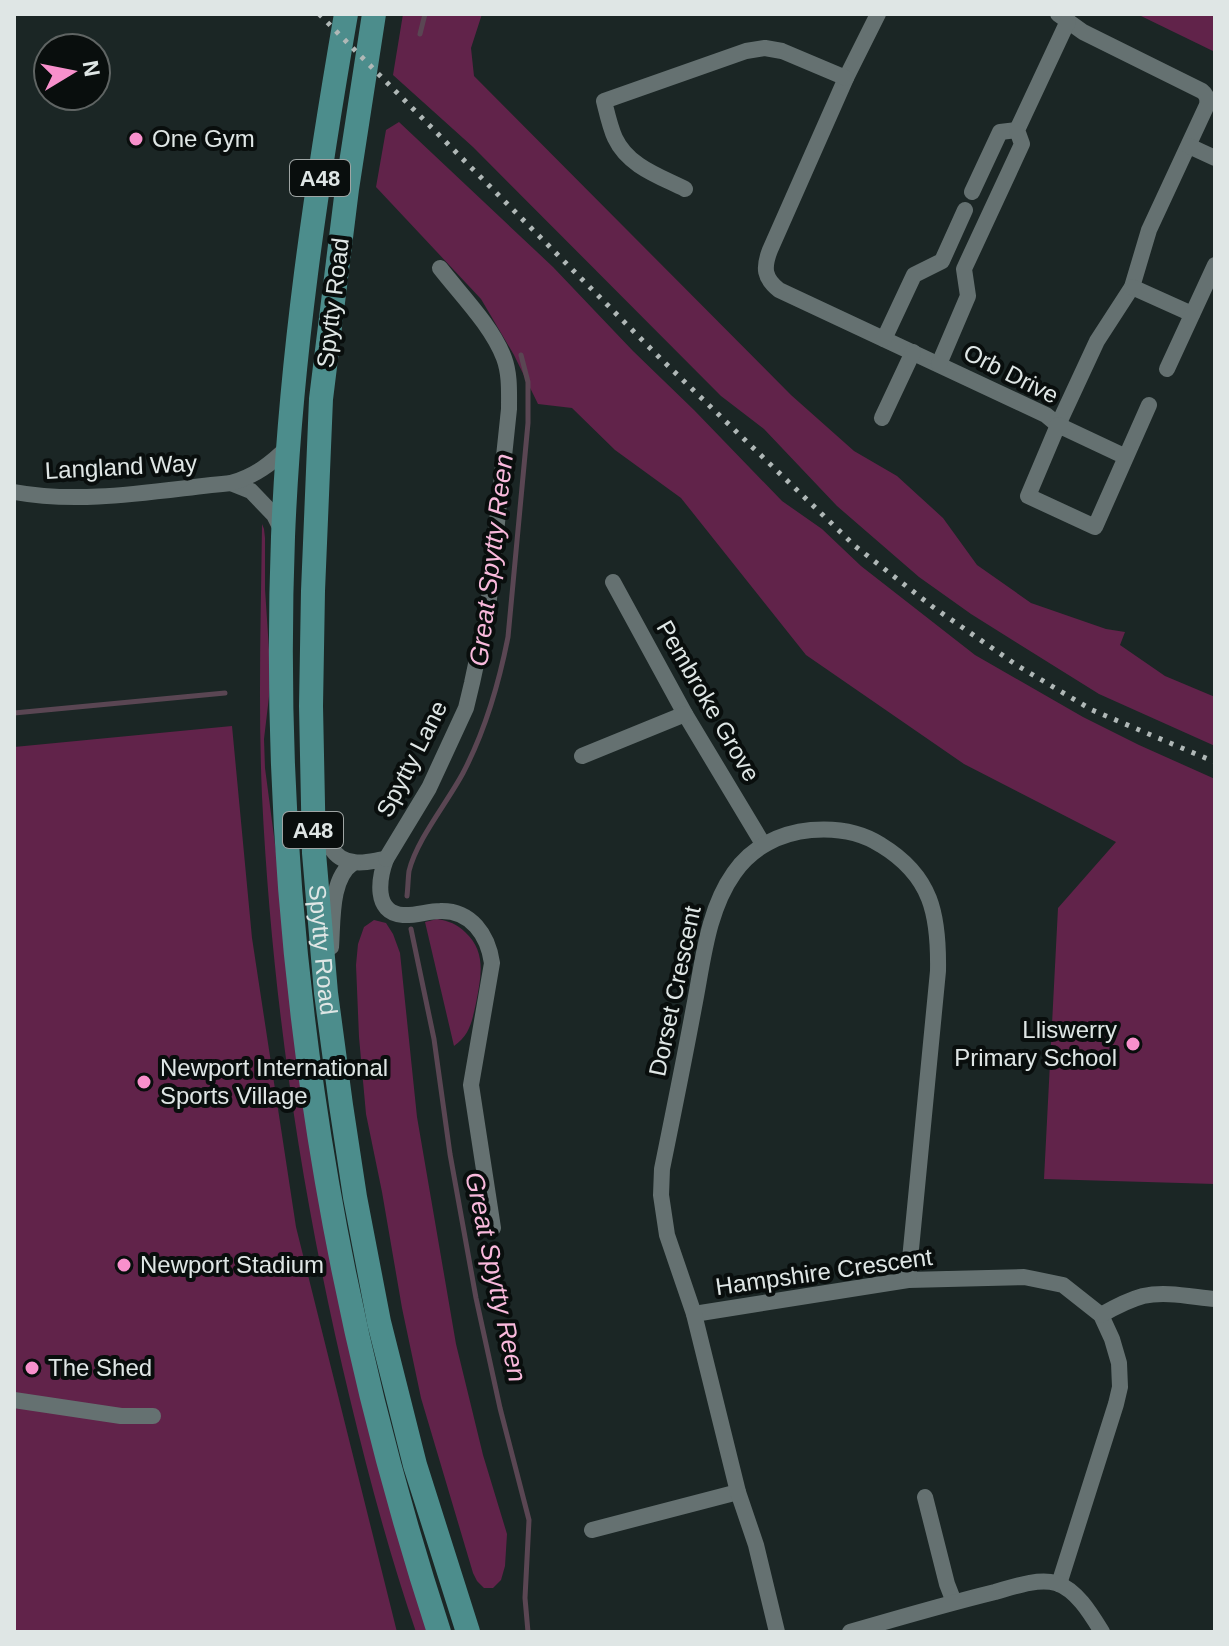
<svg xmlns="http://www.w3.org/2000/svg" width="1229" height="1646" viewBox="0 0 1229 1646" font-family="Arial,sans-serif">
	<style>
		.green { fill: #61234a }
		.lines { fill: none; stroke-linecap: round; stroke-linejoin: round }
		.stream { stroke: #5a4653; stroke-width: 5 }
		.minor { stroke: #657171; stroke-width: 16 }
		.primary { stroke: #4c8d8c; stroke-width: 24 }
		.rail { stroke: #b0b8b7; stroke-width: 5; stroke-dasharray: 4 8; stroke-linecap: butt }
		.poi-dot { fill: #f890cc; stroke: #090e0d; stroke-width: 3 }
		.labels { text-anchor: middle; stroke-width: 8; stroke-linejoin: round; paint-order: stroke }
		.shield { fill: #090e0d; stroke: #9fa5a4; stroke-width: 2 }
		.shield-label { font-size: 22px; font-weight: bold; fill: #dfe6e5 }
		.poi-label { font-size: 24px; fill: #dfe6e5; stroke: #090e0d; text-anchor: start }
		.street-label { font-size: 24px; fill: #dfe6e5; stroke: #090e0d }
		.water-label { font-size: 26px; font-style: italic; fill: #f9b9dc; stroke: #090e0d }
	</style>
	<rect width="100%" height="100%" fill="#1b2625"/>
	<g class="green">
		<polygon points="403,14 482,14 471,48 474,76 791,395 854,451 897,476 943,518 977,565 1031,603 1106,629 1125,632 1120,645 1165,676 1215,697 1215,746 1099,694 971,614 919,577 837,506 764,429 721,396 473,147 393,75"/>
		<polygon points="1137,14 1215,14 1215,52 1141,16"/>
		<polygon points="399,122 553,267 633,351 694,410 782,501 822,529 861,566 975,655 1083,717 1139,745 1215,779 1215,1184 1044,1179 1058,908 1116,842 964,764 806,655 681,498 615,450 572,408 538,404 514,355 481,299 376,187 386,130"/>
		<path d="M262,524l2,5 1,9v51l6,91 -7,59 1,29 15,114 10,102 139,648h-13c-26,-76 -47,-154 -66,-233 -48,-198 -78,-399 -88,-603 -4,-91 -1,-182 0,-272z"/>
		<polygon points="232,726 252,938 296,1227 397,1632 14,1632 14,747"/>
		<path d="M437,919c12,2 20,5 28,13 22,20 16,45 11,71 -4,18 -6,32 -22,43l-29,-124z"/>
		<polygon points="374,920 386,923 393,934 400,953 417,1117 456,1344 483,1455 507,1534 505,1566 501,1580 493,1588 484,1588 477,1581 473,1573 421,1398 402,1308 382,1192 366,1114 359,1037 356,965 358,944 364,927"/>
	</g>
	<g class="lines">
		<g class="stream">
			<polyline points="420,34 425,14"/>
			<polyline points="14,713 225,693"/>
			<path d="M407,896c1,-9 1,-17 2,-25 8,-32 38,-68 54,-98 22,-42 36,-90 45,-136l20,-214v-41l-7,-27"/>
			<polyline points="411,929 434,1039 450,1154 476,1298 500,1408 529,1520 525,1598 528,1632"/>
		</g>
		<g class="minor">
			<path d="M878,14l-32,64 -76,172c-7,18 -6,28 9,40l267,125 12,10 39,-84 35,-54 17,-57 58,-125c1,-6 0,-10 -5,-14l-119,-59 -25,-18"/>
			<polyline points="1189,146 1215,158"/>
			<path d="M685,189c-26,-13 -57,-23 -70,-51 -5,-11 -8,-25 -11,-37l142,-50 19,-3 17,3 64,27"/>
			<polyline points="972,192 1000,132 1017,130"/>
			<polyline points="1132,287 1192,314"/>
			<polyline points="884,339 914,275 942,261 965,210"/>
			<polyline points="939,364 968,296 964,269 1022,144 1017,130 1068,21"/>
			<polyline points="1167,369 1215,265"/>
			<polyline points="882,418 913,352"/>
			<polyline points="1126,457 1058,425 1028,496 1095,527 1149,405"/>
			<polyline points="231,483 251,491 274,515 283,533"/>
			<path d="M14,492c71,13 145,-2 217,-9 24,-7 40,-19 58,-37"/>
			<polyline points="613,582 685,714 763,844"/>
			<polyline points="582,756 685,714"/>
			<path d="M321,819c4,19 10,41 33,43 10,2 22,-2 32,-3 -7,19 -13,54 17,56 12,1 25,-4 37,-4 31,-1 48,24 52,52l-21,122 22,143"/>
			<path d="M386,859l43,-71 37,-80 6,-25 16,-75 21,-199c0,-17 1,-35 -5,-51 -12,-32 -43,-63 -64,-90"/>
			<path d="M331,947c2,-25 -1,-69 22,-84"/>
			<polyline points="694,1314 908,1280 1024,1277 1063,1285 1101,1315 1112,1339 1119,1363 1120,1387 1116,1404 1059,1584"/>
			<path d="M1101,1315c14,-8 27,-15 42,-19 23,-5 49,1 72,3"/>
			<polyline points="14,1400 121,1416 153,1416"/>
			<polyline points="925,1497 947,1584 954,1602"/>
			<polyline points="592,1530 738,1492"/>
			<path d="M777,1632l-21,-87 -18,-53 -44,-178 -27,-79 -6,-40 1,-26c11,-54 22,-108 32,-162 9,-45 13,-96 40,-134 18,-26 46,-40 77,-43 24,-2 50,2 70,15 51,31 58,70 57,126l-30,309"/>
			<path d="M850,1632c48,-14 96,-28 145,-40 18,-5 42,-14 61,-9 21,7 35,31 46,49"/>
		</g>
		<g class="primary">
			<path d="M346,14c-30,173 -56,347 -63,523 -14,371 41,743 156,1095"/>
			<path id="s1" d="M374,14l-27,175 -26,210 -8,192 -2,115 3,147 12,140 15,112 14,92 24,125 36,143 53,167"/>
		</g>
		<polyline class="rail" points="319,14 661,359 855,546 933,607 1018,666 1092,710 1215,762"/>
	</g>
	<g class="poi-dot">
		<circle cx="136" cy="139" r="8"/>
		<circle cx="1133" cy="1044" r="8"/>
		<circle cx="144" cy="1082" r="8"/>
		<circle cx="124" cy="1265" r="8"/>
		<circle cx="32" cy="1368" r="8"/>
	</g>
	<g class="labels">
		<g class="shield">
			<rect x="290" y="160" width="60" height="36" rx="6"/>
			<rect x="283" y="812" width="60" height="36" rx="6"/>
		</g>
		<g class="shield-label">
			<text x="320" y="186">A48</text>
			<text x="313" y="838">A48</text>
		</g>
		<g class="poi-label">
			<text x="152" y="147">One Gym</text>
			<text x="1117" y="1038" text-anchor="end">Lliswerry<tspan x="1117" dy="28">Primary School</tspan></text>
			<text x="160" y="1076">Newport International<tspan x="160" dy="28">Sports Village</tspan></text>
			<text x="140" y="1273">Newport Stadium</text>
			<text x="48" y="1376">The Shed</text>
		</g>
		<g class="street-label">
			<text transform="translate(333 303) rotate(-83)" y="8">Spytty Road</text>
			<text transform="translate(1011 374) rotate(27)" y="8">Orb Drive</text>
			<text transform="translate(121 467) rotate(-3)" y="8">Langland Way</text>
			<text transform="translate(708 701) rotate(60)" y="8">Pembroke Grove</text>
			<text transform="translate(412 759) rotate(-63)" y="8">Spytty Lane</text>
			<text dy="8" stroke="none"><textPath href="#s1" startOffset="940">Spytty Road</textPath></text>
			<text transform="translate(675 991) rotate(-78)" y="8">Dorset Crescent</text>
			<text transform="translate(824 1272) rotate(-8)" y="8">Hampshire Crescent</text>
		</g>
		<g class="water-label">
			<text transform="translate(491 560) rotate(-83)" y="9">Great Spytty Reen</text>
			<text transform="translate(496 1277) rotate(78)" y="9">Great Spytty Reen</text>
		</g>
	</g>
	<rect width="1229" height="1646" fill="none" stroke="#dfe6e5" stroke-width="32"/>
	<g transform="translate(72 72) rotate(80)"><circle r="38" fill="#090e0d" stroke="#5f6463" stroke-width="2"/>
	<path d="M0-6L14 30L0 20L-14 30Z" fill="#f890cc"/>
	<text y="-12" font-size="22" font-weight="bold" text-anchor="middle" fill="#dfe6e5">N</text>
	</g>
</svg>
